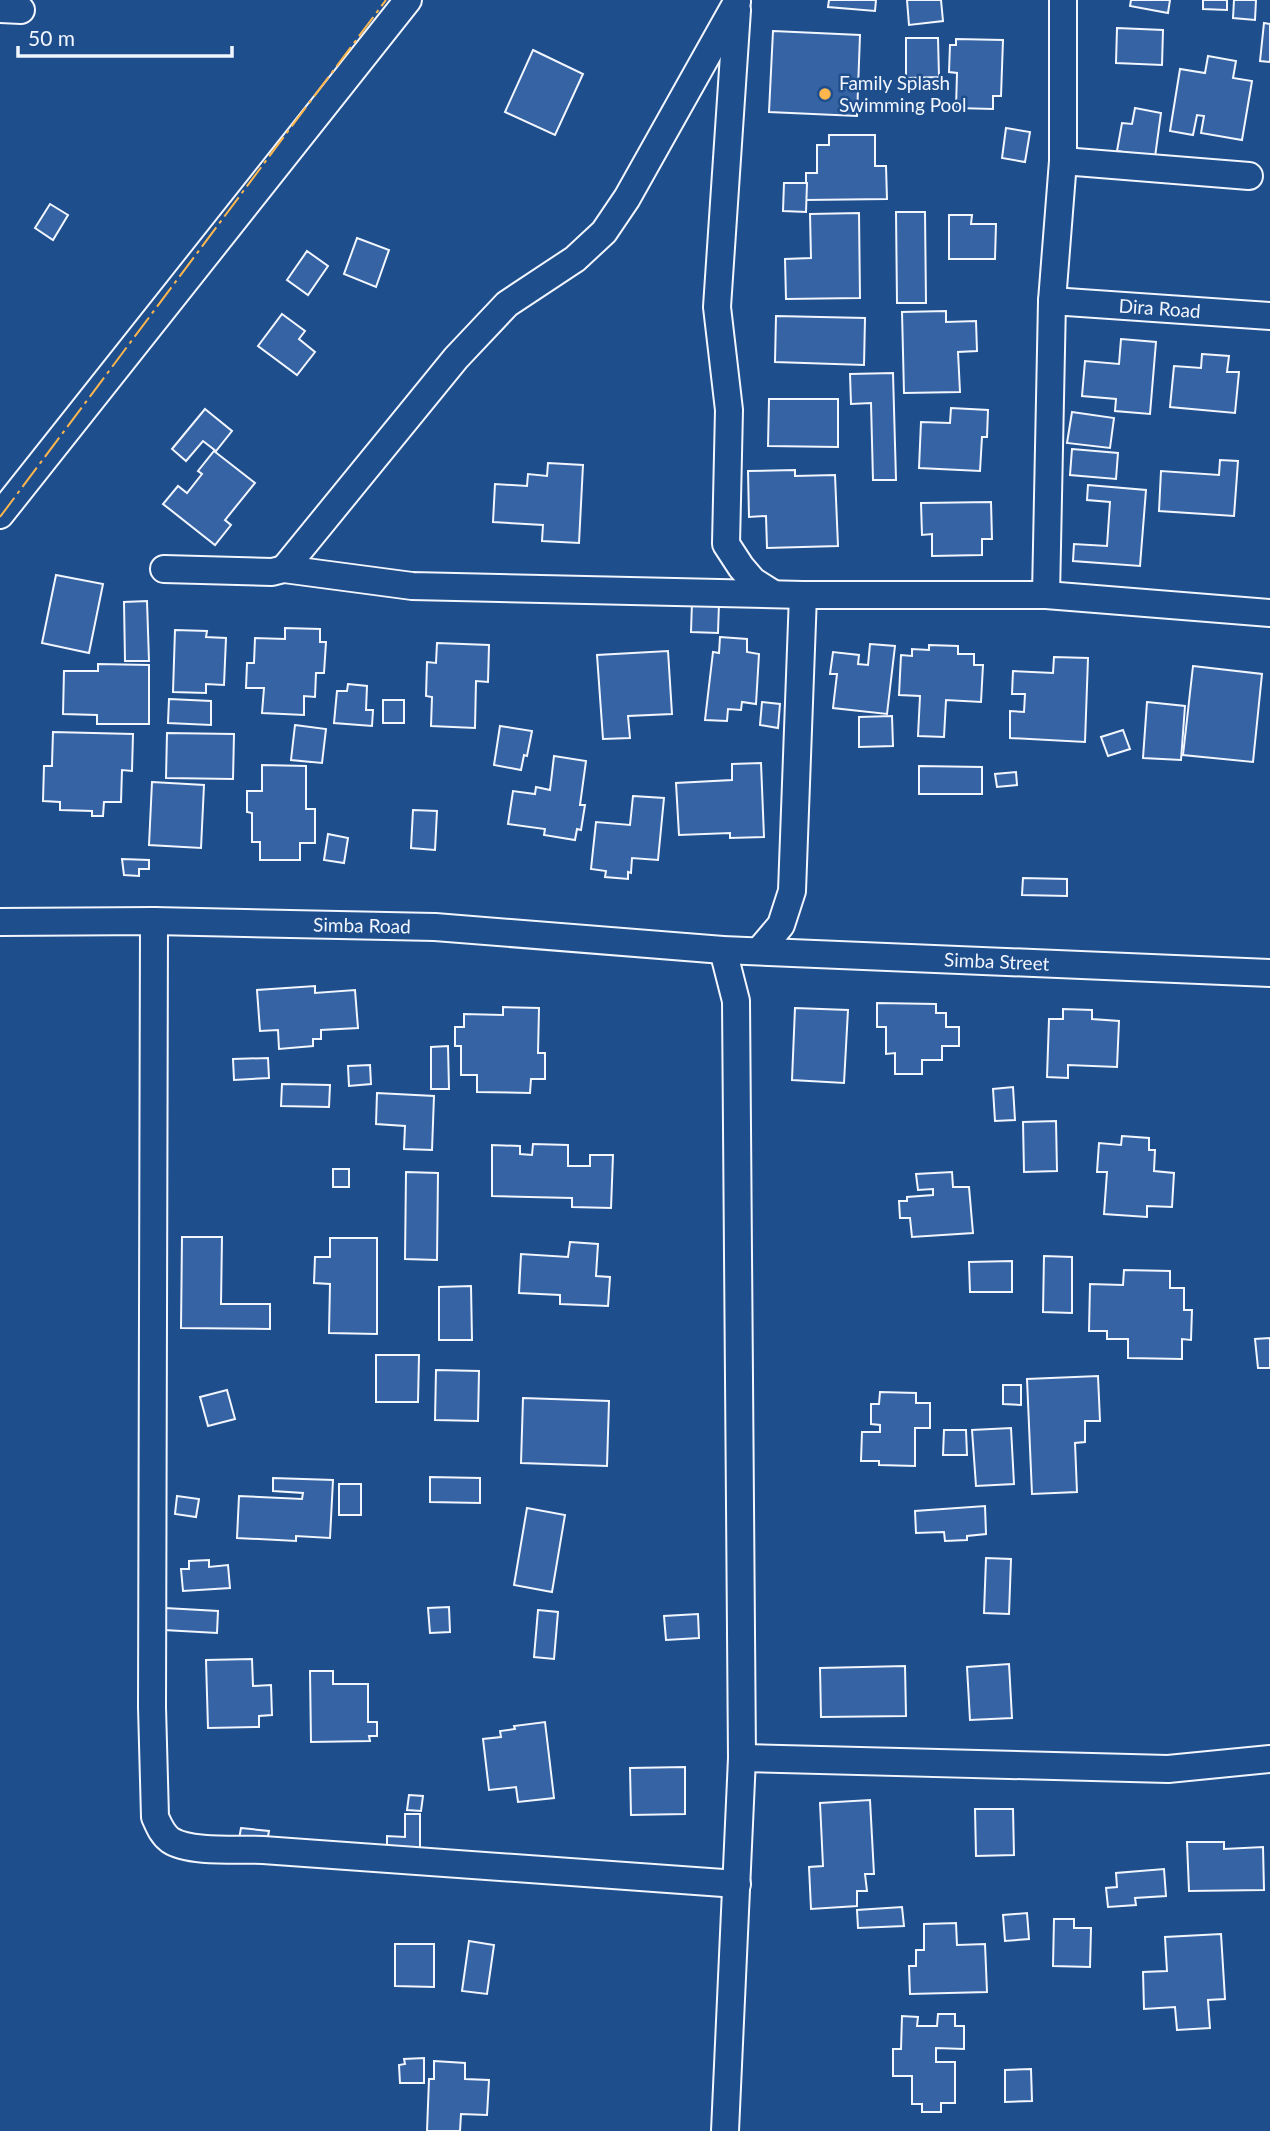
<svg xmlns="http://www.w3.org/2000/svg" width="1270" height="2131" viewBox="0 0 1270 2131" font-family="Lato,sans-serif">
	<style>
		.building { fill: #3563a3; stroke: #f2f6ff; stroke-width: 2 }
		.lines { fill: none; stroke-linecap: round; stroke-linejoin: round }
		.minor-casing { stroke: #f2f6ff; stroke-width: 30 }
		.minor { stroke: #1f4e8c; stroke-width: 26 }
		.power { stroke: #ffb74d; stroke-width: 2; stroke-dasharray: 24 5 3.5 5; stroke-linecap: butt }
		.poi-dot { fill: #ffb74d; stroke: #1f4e8c; stroke-width: 2.5 }
		.labels { text-anchor: middle; stroke-width: 5; stroke-linejoin: round; paint-order: stroke }
		.poi-label { font-size: 19px; fill: #f2f6ff; stroke: #1f4e8c; text-anchor: start }
		.street-label { font-size: 19px; fill: #f2f6ff; stroke: #1f4e8c }
	</style>
	<rect width="100%" height="100%" fill="#1f4e8c"/>
	<g class="building">
		<polygon points="829,0 876,0 875,11 828,7"/>
		<polygon points="907,0 941,0 943,21 909,25"/>
		<polygon points="1131,0 1170,0 1168,13 1130,6"/>
		<polygon points="1203,0 1227,0 1227,10 1203,9"/>
		<polygon points="1234,0 1256,0 1255,20 1233,18"/>
		<polygon points="1264,23 1270,24 1270,62 1260,61"/>
		<polygon points="1117,28 1163,30 1162,65 1116,63"/>
		<polygon points="773,31 860,35 857,116 769,112"/>
		<polygon points="906,38 938,38 939,77 906,78"/>
		<polygon points="956,39 1003,40 1001,96 993,96 993,109 956,108 957,73 949,72 950,45 956,45"/>
		<polygon points="533,50 583,74 555,135 505,112"/>
		<polygon points="1208,56 1236,61 1233,78 1252,81 1242,140 1201,133 1204,116 1197,115 1193,135 1170,131 1180,69 1205,73"/>
		<polygon points="1135,108 1161,113 1155,157 1117,151 1122,123 1132,124"/>
		<polygon points="1006,128 1030,132 1025,162 1002,158"/>
		<polygon points="829,135 875,135 875,166 886,166 887,199 806,200 806,173 817,173 817,145 829,145"/>
		<polygon points="784,183 807,183 806,212 783,211"/>
		<polygon points="50,204 68,215 53,240 35,228"/>
		<polygon points="896,212 925,212 926,303 897,303"/>
		<polygon points="859,213 860,298 786,299 785,259 811,258 810,214"/>
		<polygon points="949,215 972,215 971,224 996,224 995,259 949,259"/>
		<polygon points="357,238 389,250 376,287 344,274"/>
		<polygon points="307,251 328,266 308,295 287,280"/>
		<polygon points="946,311 946,322 976,321 977,351 958,352 960,392 904,393 902,312"/>
		<polygon points="282,314 305,331 299,339 315,352 297,375 258,346"/>
		<polygon points="776,316 865,318 864,365 775,362"/>
		<polygon points="1121,339 1156,342 1150,414 1115,411 1116,399 1082,396 1085,361 1119,364"/>
		<polygon points="1202,354 1229,356 1227,372 1239,372 1235,413 1170,407 1174,366 1201,368"/>
		<polygon points="893,373 896,480 873,480 871,403 851,404 850,374"/>
		<polygon points="769,399 838,399 838,447 768,446"/>
		<polygon points="951,408 988,410 987,437 982,437 980,471 919,468 921,422 950,423"/>
		<polygon points="205,409 232,431 216,451 203,441 186,461 172,449"/>
		<polygon points="1072,412 1114,418 1110,448 1067,443"/>
		<polygon points="1072,449 1118,453 1116,479 1070,475"/>
		<polygon points="214,451 255,483 225,520 231,525 215,545 163,504 178,486 187,493 202,474 198,471"/>
		<polygon points="1220,460 1238,461 1234,516 1159,511 1161,471 1219,475"/>
		<polygon points="548,463 583,465 579,543 542,541 543,525 493,522 495,484 527,486 528,474 547,476"/>
		<polygon points="795,470 795,476 835,475 838,546 767,548 766,516 749,517 748,471"/>
		<polygon points="1088,485 1146,490 1140,566 1073,561 1074,544 1107,546 1110,502 1087,500"/>
		<polygon points="991,502 992,539 982,539 982,555 932,556 932,534 922,535 921,503"/>
		<polygon points="56,575 103,584 89,653 42,643"/>
		<polygon points="147,601 149,661 125,661 124,602"/>
		<polygon points="692,602 719,603 718,633 691,632"/>
		<polygon points="285,628 320,629 320,642 326,642 324,673 316,673 315,697 304,696 304,715 262,713 264,688 246,688 247,663 254,663 255,638 285,639"/>
		<polygon points="175,630 207,631 206,637 226,638 224,685 206,684 206,693 173,692"/>
		<polygon points="720,637 747,639 747,652 759,654 756,704 742,702 741,710 728,709 727,721 705,720 713,652 719,653"/>
		<polygon points="437,643 489,645 488,682 476,681 475,728 431,726 432,697 426,696 427,662 436,663"/>
		<polygon points="870,644 895,646 887,714 833,708 837,674 830,674 833,652 859,655 858,664 868,665"/>
		<polygon points="929,645 958,646 958,654 974,654 974,665 983,665 981,702 946,700 944,737 918,736 920,696 899,695 901,655 912,656 912,649 929,650"/>
		<polygon points="668,651 672,714 628,716 630,738 603,739 597,655"/>
		<polygon points="1054,657 1088,658 1085,742 1010,738 1010,711 1024,712 1025,694 1012,694 1013,671 1053,673"/>
		<polygon points="98,664 149,665 149,724 97,724 97,715 63,714 64,671 98,671"/>
		<polygon points="1193,666 1262,674 1253,762 1183,755"/>
		<polygon points="348,684 367,686 366,710 373,710 372,726 334,723 337,691 347,691"/>
		<polygon points="169,699 211,701 211,725 168,723"/>
		<rect x="383" y="700" width="21" height="23"/>
		<polygon points="762,702 780,704 778,728 760,725"/>
		<polygon points="1147,702 1185,706 1181,760 1143,758"/>
		<polygon points="892,716 893,746 859,747 859,717"/>
		<polygon points="295,725 326,729 322,763 291,760"/>
		<polygon points="500,726 532,731 527,756 524,755 521,770 494,765"/>
		<polygon points="1123,730 1130,749 1108,756 1101,737"/>
		<polygon points="53,732 133,734 132,771 122,770 121,802 104,802 103,816 92,816 92,811 60,810 60,802 43,801 44,766 52,766 52,764"/>
		<polygon points="167,733 234,734 233,779 166,778"/>
		<polygon points="554,756 586,761 580,805 585,805 581,830 577,829 575,840 544,835 545,829 508,824 513,791 535,794 536,787 550,790"/>
		<polygon points="761,763 764,837 730,838 730,833 679,835 676,783 732,780 732,764"/>
		<polygon points="262,765 306,766 306,809 315,809 315,843 300,843 300,860 260,860 260,842 252,842 252,813 247,812 247,791 262,791"/>
		<polygon points="919,766 982,767 982,794 919,794"/>
		<polygon points="1016,772 1017,785 997,787 995,774"/>
		<polygon points="152,782 204,785 201,848 149,845"/>
		<polygon points="633,796 664,798 658,860 632,858 631,873 628,872 628,879 605,877 606,871 591,869 596,822 630,825"/>
		<polygon points="413,810 437,811 435,850 411,848"/>
		<polygon points="328,834 348,838 344,863 324,860"/>
		<polygon points="122,859 149,860 149,869 139,869 139,876 124,875"/>
		<polygon points="1023,878 1067,879 1067,896 1022,895"/>
		<polygon points="315,986 315,993 355,990 358,1028 321,1030 321,1039 313,1039 313,1046 279,1049 278,1030 260,1031 257,990"/>
		<polygon points="877,1003 936,1004 936,1013 946,1013 946,1027 959,1027 959,1046 942,1046 942,1060 922,1060 922,1074 895,1074 895,1053 886,1054 886,1027 877,1027"/>
		<polygon points="503,1007 539,1008 538,1053 545,1053 545,1079 531,1079 530,1093 477,1092 477,1075 461,1075 461,1046 455,1046 455,1027 464,1027 464,1014 503,1015"/>
		<polygon points="795,1008 848,1010 844,1083 792,1080"/>
		<polygon points="1063,1009 1092,1010 1092,1019 1119,1021 1117,1067 1068,1065 1068,1078 1047,1077 1049,1019 1063,1019"/>
		<polygon points="448,1046 449,1089 431,1089 431,1047"/>
		<polygon points="268,1058 269,1078 234,1080 233,1059"/>
		<polygon points="370,1065 371,1084 349,1086 348,1066"/>
		<polygon points="282,1084 330,1085 329,1107 281,1106"/>
		<polygon points="1013,1087 1015,1120 995,1121 993,1089"/>
		<polygon points="377,1093 434,1096 432,1150 404,1149 405,1126 376,1124"/>
		<polygon points="1056,1121 1057,1171 1024,1172 1023,1122"/>
		<polygon points="1122,1136 1149,1138 1149,1150 1155,1150 1154,1171 1174,1173 1172,1207 1147,1206 1147,1217 1104,1214 1107,1172 1097,1172 1099,1143 1121,1145"/>
		<polygon points="533,1144 568,1145 568,1166 590,1166 590,1155 613,1155 611,1208 572,1207 572,1198 492,1196 492,1145 520,1146 520,1154 532,1155"/>
		<rect x="333" y="1169" width="16" height="18"/>
		<polygon points="406,1172 438,1173 437,1260 405,1259"/>
		<polygon points="952,1172 953,1187 969,1187 973,1233 912,1237 910,1218 900,1218 899,1201 907,1201 907,1197 933,1195 933,1189 918,1190 916,1174"/>
		<polygon points="182,1237 222,1237 221,1304 270,1304 270,1329 181,1328"/>
		<polygon points="330,1238 377,1238 377,1334 329,1333 330,1284 314,1283 315,1257 330,1257"/>
		<polygon points="570,1242 598,1244 596,1276 610,1277 608,1306 560,1304 560,1295 519,1293 521,1254 568,1257"/>
		<polygon points="1044,1256 1072,1257 1072,1313 1043,1312"/>
		<polygon points="1012,1261 1012,1292 970,1292 969,1262"/>
		<polygon points="1124,1270 1170,1271 1170,1288 1184,1288 1184,1310 1192,1310 1191,1340 1182,1339 1182,1359 1128,1358 1128,1339 1107,1339 1107,1331 1089,1331 1090,1284 1123,1285"/>
		<polygon points="471,1286 472,1340 439,1340 439,1287"/>
		<polygon points="1270,1338 1270,1368 1258,1368 1255,1339"/>
		<polygon points="376,1355 419,1355 418,1402 376,1402"/>
		<polygon points="436,1370 479,1371 478,1421 435,1420"/>
		<polygon points="1098,1376 1100,1421 1085,1421 1085,1442 1075,1443 1077,1492 1032,1494 1027,1379"/>
		<polygon points="1003,1385 1021,1385 1021,1405 1003,1404"/>
		<polygon points="227,1390 235,1419 208,1426 200,1397"/>
		<polygon points="880,1392 916,1393 916,1403 930,1403 930,1428 915,1428 915,1466 879,1465 879,1461 861,1461 862,1432 880,1432 880,1425 871,1424 871,1404 879,1404"/>
		<polygon points="523,1398 609,1401 607,1466 521,1463"/>
		<polygon points="1011,1428 1014,1484 976,1486 972,1430"/>
		<polygon points="944,1430 966,1430 967,1455 943,1455"/>
		<polygon points="430,1477 480,1478 480,1503 430,1502"/>
		<polygon points="273,1478 333,1480 330,1538 296,1536 296,1541 237,1538 239,1496 302,1499 303,1493 273,1491"/>
		<rect x="339" y="1484" width="22" height="31"/>
		<polygon points="177,1496 199,1499 196,1517 175,1514"/>
		<polygon points="985,1506 986,1534 967,1536 967,1540 945,1541 944,1532 916,1533 915,1511"/>
		<polygon points="527,1508 565,1515 552,1592 514,1585"/>
		<polygon points="986,1558 1011,1559 1009,1614 984,1613"/>
		<polygon points="209,1560 209,1567 228,1565 230,1588 183,1591 181,1569 189,1569 189,1561"/>
		<polygon points="449,1607 450,1632 430,1633 428,1608"/>
		<polygon points="165,1608 218,1611 217,1633 164,1630"/>
		<polygon points="538,1610 558,1612 554,1659 534,1657"/>
		<polygon points="698,1614 699,1638 666,1640 664,1616"/>
		<polygon points="252,1659 253,1686 271,1685 272,1715 259,1716 259,1727 208,1728 206,1660"/>
		<polygon points="1009,1664 1012,1718 970,1720 967,1667"/>
		<polygon points="905,1666 906,1716 821,1717 820,1668"/>
		<polygon points="310,1671 333,1671 333,1684 368,1684 368,1722 377,1722 377,1736 369,1736 370,1741 311,1742"/>
		<polygon points="545,1722 554,1798 518,1802 516,1787 489,1790 483,1739 501,1737 500,1731 515,1729 514,1726"/>
		<polygon points="685,1767 685,1814 631,1815 630,1768"/>
		<polygon points="409,1795 423,1796 421,1811 407,1810"/>
		<polygon points="870,1800 874,1874 865,1874 867,1891 857,1891 857,1906 811,1909 809,1867 823,1866 820,1803"/>
		<polygon points="975,1809 1013,1809 1014,1855 976,1856"/>
		<polygon points="405,1814 420,1814 420,1851 387,1850 387,1836 405,1837"/>
		<polygon points="241,1828 269,1831 267,1842 239,1839"/>
		<polygon points="1187,1842 1224,1842 1224,1849 1263,1847 1264,1890 1189,1891"/>
		<polygon points="1164,1869 1166,1896 1135,1898 1136,1905 1108,1907 1106,1888 1117,1887 1116,1873"/>
		<polygon points="902,1907 904,1926 858,1928 857,1910"/>
		<polygon points="1027,1913 1029,1939 1005,1941 1003,1915"/>
		<polygon points="1054,1919 1074,1919 1074,1928 1091,1928 1090,1967 1053,1966"/>
		<polygon points="956,1923 957,1945 985,1944 987,1992 910,1994 909,1966 916,1966 916,1950 924,1950 924,1924"/>
		<polygon points="1221,1934 1225,1999 1208,2000 1210,2028 1177,2030 1175,2007 1144,2009 1143,1972 1167,1971 1165,1937"/>
		<polygon points="469,1941 494,1945 487,1994 462,1991"/>
		<polygon points="395,1944 434,1944 434,1987 395,1986"/>
		<polygon points="938,2014 955,2014 955,2026 964,2026 964,2049 936,2048 936,2062 955,2062 955,2103 941,2103 941,2112 922,2112 922,2104 912,2104 912,2076 893,2076 893,2049 901,2049 902,2016 918,2017 917,2026 937,2026"/>
		<polygon points="424,2058 424,2083 400,2083 399,2065 405,2064 404,2059"/>
		<polygon points="434,2061 465,2063 465,2079 489,2080 487,2115 461,2114 460,2131 427,2131 429,2079 434,2079"/>
		<polygon points="1031,2069 1032,2101 1005,2102 1005,2070"/>
	</g>
	<g class="lines">
		<g class="minor-casing">
			<g id="minor">
				<polyline points="0,9 21,10"/>
				<polyline points="737,10 717,307 729,410 726,544 741,567 753,581 772,593"/>
				<polyline points="1063,161 1249,176"/>
				<path id="s1" d="M1052,301l218,15"/>
				<polyline points="0,515 408,0"/>
				<polyline points="164,569 272,572 284,569 412,586 803,595 1046,595 1270,613"/>
				<polyline points="284,569 456,358 507,304 575,259 604,232 627,198 737,2"/>
				<polyline points="1046,595 1052,301 1063,161 1063,0"/>
				<path d="M154,921l-2,786 3,110c4,9 7,17 15,23 19,13 70,9 93,10l474,34"/>
				<path id="s2" d="M0,922l154,-1 281,6 288,23 547,23"/>
				<polyline points="723,950 736,1001 742,1758 725,2131"/>
				<polyline points="759,951 781,925 792,891 803,595"/>
				<polyline points="742,1758 1168,1769 1270,1759"/>
			</g>
		</g>
		<use href="#minor" class="minor"/>
		<polyline class="power" points="0,517 386,0"/>
	</g>
	<circle class="poi-dot" cx="825" cy="94" r="7"/>
	<g class="labels">
		<g class="poi-label">
			<text x="839" y="90">Family Splash<tspan x="839" dy="22">Swimming Pool</tspan></text>
		</g>
		<g class="street-label">
			<text dy="7" stroke="none"><textPath href="#s1" startOffset="108">Dira Road</textPath></text>
			<text dy="7" stroke="none"><textPath href="#s2" startOffset="362">Simba Road</textPath></text>
			<text dy="7" stroke="none"><textPath href="#s2" startOffset="998">Simba Street</textPath></text>
		</g>
	</g>
	<path d="M18 46v10h214v-10" fill="none" stroke="#f2f6ff" stroke-width="3.5"/>
	<text x="28" y="46" font-size="21" fill="#f2f6ff" stroke="#1f4e8c" stroke-width="5" paint-order="stroke">50 m</text>
</svg>
